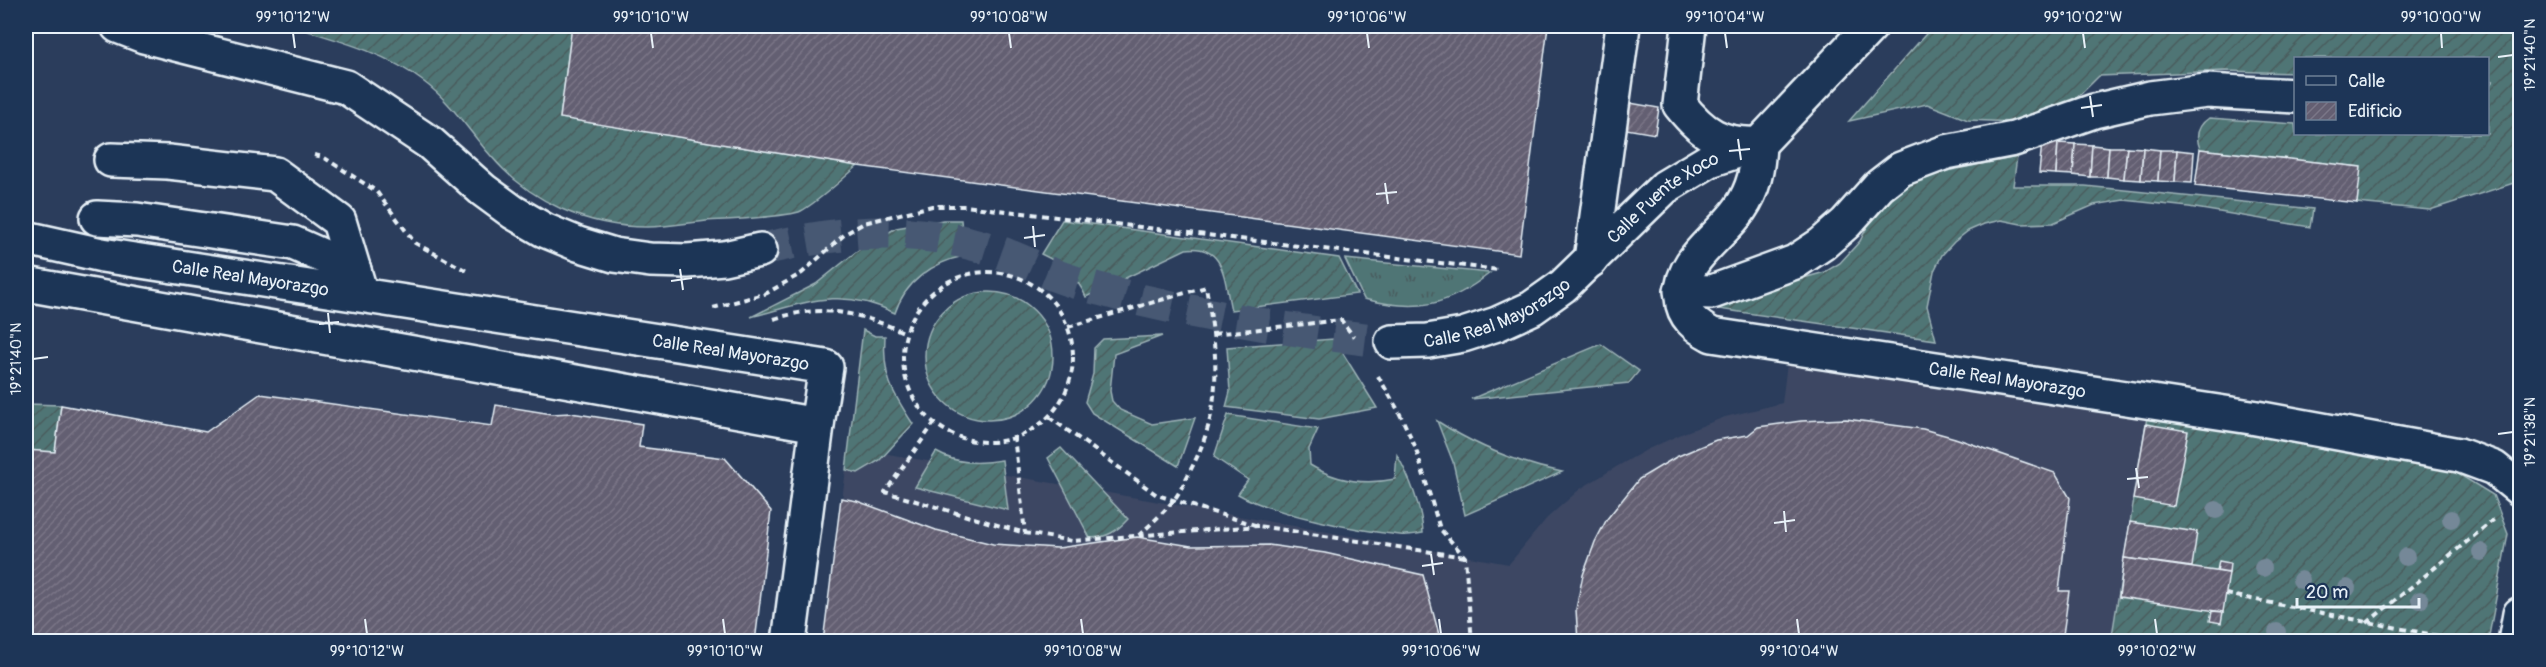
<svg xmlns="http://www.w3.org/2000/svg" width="2546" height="667" viewBox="0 0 2546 667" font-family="Pangolin,sans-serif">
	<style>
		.built { fill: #3c4763 }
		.grass { fill: url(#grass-tufts); stroke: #9cb2b6; stroke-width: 1.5 }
		.garden { fill: url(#garden-furrows); stroke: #9cb2b6; stroke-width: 1.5 }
		.building { fill: url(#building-hatch); stroke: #e8f1f8; stroke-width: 1.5 }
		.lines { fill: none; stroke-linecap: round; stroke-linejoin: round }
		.minor-tunnel { stroke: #475873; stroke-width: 33; stroke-dasharray: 33 16; stroke-linecap: butt }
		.minor-casing { stroke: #e8f1f8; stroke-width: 38 }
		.path { stroke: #e8f1f8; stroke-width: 4; stroke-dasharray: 6 4.5; stroke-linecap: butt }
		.minor { stroke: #1d3557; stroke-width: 33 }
		.tree { fill: #758898 }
		.ticks { fill: none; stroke: #e8f1f8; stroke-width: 2 }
		.labels { text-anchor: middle; stroke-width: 5; stroke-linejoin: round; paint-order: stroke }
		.street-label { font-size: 18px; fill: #e8f1f8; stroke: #1d3557 }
		.neatline { fill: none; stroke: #e8f1f8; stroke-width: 2 }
		.ticks-label { font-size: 15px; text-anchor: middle; fill: #e8f1f8 }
	</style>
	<defs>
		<pattern id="grass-tufts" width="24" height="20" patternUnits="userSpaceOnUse" patternTransform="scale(1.5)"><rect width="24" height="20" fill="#4f7475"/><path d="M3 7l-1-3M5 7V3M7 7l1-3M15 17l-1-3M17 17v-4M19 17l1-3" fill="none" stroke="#4a5c5d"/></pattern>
		<pattern id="garden-furrows" width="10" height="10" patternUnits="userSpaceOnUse" patternTransform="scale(1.5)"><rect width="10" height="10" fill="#4f7475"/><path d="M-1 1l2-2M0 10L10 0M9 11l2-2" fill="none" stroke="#4a5c5d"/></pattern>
		<pattern id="building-hatch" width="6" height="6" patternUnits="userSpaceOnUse" patternTransform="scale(1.5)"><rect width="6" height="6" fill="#645f72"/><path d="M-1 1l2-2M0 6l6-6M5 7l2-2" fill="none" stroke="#7a7687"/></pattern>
	</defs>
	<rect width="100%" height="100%" fill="#2b3d5c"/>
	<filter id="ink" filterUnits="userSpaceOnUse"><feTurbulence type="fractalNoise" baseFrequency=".0167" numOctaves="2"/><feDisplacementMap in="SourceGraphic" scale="12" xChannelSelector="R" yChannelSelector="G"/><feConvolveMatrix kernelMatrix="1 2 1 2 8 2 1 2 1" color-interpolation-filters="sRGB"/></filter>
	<g filter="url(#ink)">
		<polygon class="built" points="1787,363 2147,417 2111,641 823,642 849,447 1509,564 1547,518 1580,489 1616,467 1648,449 1686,432 1725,417 1782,403"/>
		<path class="grass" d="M1345,259l145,14c-43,34 -73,39 -126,26z"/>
		<g class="garden">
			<path d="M291,26h281l-12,92 298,48c-16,13 -40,36 -57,45 -11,6 -78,9 -95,10 -19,2 -39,6 -59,6 -60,0 -117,-25 -156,-71 -22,-25 -40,-54 -67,-74 -39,-30 -87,-42 -133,-56z"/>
			<path d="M1933,26h587v155l-90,29 -73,-7 3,-36 -160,-18c-5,-13 -3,-23 9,-31l86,6 1,10h192v-47l5,-6 -5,-1v-22h-192l-1,15 -70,-2 -126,5 -18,18 -21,13 -47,15 -45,-2 -41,-16 -78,17z"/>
			<polygon points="2017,157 2013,186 2085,186 2313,209 2310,227 2189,207 2124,200 2094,205 2053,223 2021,224 2001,220 1984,224 1968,231 1954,242 1942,255 1934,271 1927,306 1936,340 1711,308 1743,295 1825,272 1840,263 1860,241 1867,227 1870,213 1911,178"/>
			<path d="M943,220h18l3,36c-31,6 -59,26 -69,57 -54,-27 -90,-10 -144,4l65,-33 41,-33 39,-23z"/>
			<path d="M1062,220l277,38 18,36 -126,16c-7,-29 -5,-66 -45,-61l-100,48c-9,-21 -25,-34 -45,-43z"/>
			<circle cx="989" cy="356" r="64"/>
			<path d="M863,330l12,6h10c-3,40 7,56 28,88l-33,36 -22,13 -12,-3z"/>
			<polygon points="1162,336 1114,354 1110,391 1112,401 1120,410 1152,424 1195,418 1178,466 1092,413 1085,402 1093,374 1094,348 1103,339"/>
			<polygon points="1334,339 1377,408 1319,419 1226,407 1230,392 1227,347"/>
			<polygon points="1601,344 1639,371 1629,383 1471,399"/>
			<polygon points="26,404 61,405 55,452 26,450"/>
			<path d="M1228,415l90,14 -9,20 1,16c26,16 56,20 85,14l2,-24c12,21 25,53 26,78 -7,1 -15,3 -23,2 -40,-4 -128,-21 -162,-41l10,-14 -34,-23z"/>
			<polygon points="2147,417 2452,470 2493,495 2508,534 2488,641 2111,642"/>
			<path d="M1437,421c39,25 80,42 125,51l-97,43 -12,-53z"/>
			<path d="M1061,448l67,71c-11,12 -21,19 -38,19l-42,-80z"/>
			<path d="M936,452c21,12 43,12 66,8l6,50 -93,-23z"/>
		</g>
		<g class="building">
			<polygon points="572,26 1548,26 1519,254 858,166 560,118"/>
			<polygon points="1630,103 1659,108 1655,134 1626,129"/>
			<polygon points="2042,142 2058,143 2056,174 2039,173"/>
			<polygon points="2058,143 2075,144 2073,175 2056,174"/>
			<polygon points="2075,144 2092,145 2090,177 2073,175"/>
			<polygon points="2092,145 2109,147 2107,177 2090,177"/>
			<polygon points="2109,147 2127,147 2124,179 2107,177"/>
			<polygon points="2127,147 2143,148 2141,180 2124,179"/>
			<polygon points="2143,148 2160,150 2158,181 2141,180"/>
			<polygon points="2200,149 2361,167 2357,203 2195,186"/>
			<polygon points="2160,150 2177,150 2175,182 2158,181"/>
			<polygon points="2177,150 2194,152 2192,183 2175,182"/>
			<polygon points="260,394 492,426 496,405 552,414 571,413 642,424 639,447 725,458 771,511 755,642 26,642 26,450 55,452 61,405 206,432"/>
			<polygon points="1846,419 1923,429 1955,438 2055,473 2070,498 2059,591 2069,591 2062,642 1578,642 1576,609 1583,575 1595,542 1607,519 1639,479 1676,457 1716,440 1748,435 1758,427 1801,421"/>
			<polygon points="2146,424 2188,431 2174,506 2133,499"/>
			<polygon points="841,498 857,501 936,530 993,544 1058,548 1137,537 1191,546 1269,545 1325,553 1423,575 1441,642 823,642"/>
			<polygon points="2130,522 2197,532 2192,567 2124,558"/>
			<polygon points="2124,558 2229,573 2223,612 2119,597"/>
			<polygon points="2219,561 2230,563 2229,573 2217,571"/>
			<polygon points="2212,611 2223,612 2221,623 2210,621"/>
			<polygon points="2112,635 2146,642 2111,642"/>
		</g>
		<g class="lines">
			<path class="minor-tunnel" d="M760,250c82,-21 166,-26 247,5 14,5 27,12 42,18 27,11 58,18 87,26 85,20 170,34 256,43"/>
			<g class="minor-casing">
				<g id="minor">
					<polyline points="118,26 144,36 346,87 430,143 483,190 513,212 544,230 578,244 614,255 650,260 687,261 724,258 760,250"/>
					<path id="s1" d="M1689,26l-9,79c23,29 41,41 79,39 -1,24 -5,45 -19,65 -20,29 -61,51 -58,89 1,19 15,29 30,37l539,82 208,38 35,13 26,21"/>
					<polyline points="111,160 168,162 275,174 339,221 361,294"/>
					<polyline points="97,218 137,220 293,243 354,270"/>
					<path id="s2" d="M26,238l76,17 724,112 -9,58 -791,-141"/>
					<polyline points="1591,260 1623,26"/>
					<polyline points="1681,291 1712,292 1795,262 1822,244 1846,223 1879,186 1901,169 1946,152 2014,139 2094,111 2150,98 2207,91 2296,96"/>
					<path id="s3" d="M1392,342l36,-1 35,-6 34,-11 35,-16 31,-22 102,-99 45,-27 49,-16 112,-118"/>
					<polyline points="789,642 817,425"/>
					<polyline points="2515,642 2520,614"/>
				</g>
			</g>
			<g class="path">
				<polyline points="314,155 323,157 376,191 415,243 467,271"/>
				<circle cx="988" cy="357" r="85"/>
				<polyline points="713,308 767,293 802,273 845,234 864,223 932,206 965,206 1499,270"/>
				<path d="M774,319c49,-16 85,-6 132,14"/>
				<path d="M1068,327l138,-40c12,69 18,122 -17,186 -5,10 -10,21 -16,28 -11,13 -24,25 -36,36"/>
				<polyline points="1214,334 1341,320 1354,337"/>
				<polyline points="1378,376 1398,410 1415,446 1440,529 1465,557 1472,642"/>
				<polyline points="1049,417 1157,495 1258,526 1465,557"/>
				<polyline points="935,422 885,492 1025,533 1072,541 1258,526"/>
				<polyline points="1014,436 1025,533"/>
				<polyline points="2226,594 2469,642"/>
				<polyline points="2367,623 2497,517"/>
			</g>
			<use href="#minor" class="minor"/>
		</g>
		<g class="tree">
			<circle cx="2216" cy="510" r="9"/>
			<circle cx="2451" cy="519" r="9"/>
			<circle cx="2481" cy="552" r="9"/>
			<circle cx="2406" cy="557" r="9"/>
			<circle cx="2263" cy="568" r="9"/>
			<circle cx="2301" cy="580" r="9"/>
			<circle cx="2347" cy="588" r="9"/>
			<circle cx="2420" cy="600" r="9"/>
			<circle cx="2277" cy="632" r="9"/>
		</g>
	</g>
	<path class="ticks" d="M293,33l2,15M651,33l2,15M1009,33l2,15M1367,33l2,15M1725,33l2,15M2083,33l2,15M2441,33l1,15M2498,57l15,-2M2090,96l3,21M2081,108l21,-3M1738,139l3,21M1729,151l21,-2M1385,183l3,21M1376,194l21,-2M1033,226l2,21M1024,238l21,-3M680,269l3,21M671,281l21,-3M328,313l2,20M319,324l20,-2M33,359l15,-2M2498,434l15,-2M2136,468l3,20M2127,479l21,-2M1784,511l2,21M1774,523l21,-3M1431,554l3,21M1422,566l21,-3M365,619l2,15M723,619l2,15M1081,619l2,15M1439,619l2,15M1797,619l2,15M2155,619l2,15"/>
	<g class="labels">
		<g class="street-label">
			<text dy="6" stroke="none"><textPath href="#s3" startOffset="318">Calle Puente Xoco</textPath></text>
			<text dy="6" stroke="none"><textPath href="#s2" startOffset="228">Calle Real Mayorazgo</textPath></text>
			<text dy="6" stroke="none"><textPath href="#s3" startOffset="111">Calle Real Mayorazgo</textPath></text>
			<text dy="6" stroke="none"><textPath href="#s2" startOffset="714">Calle Real Mayorazgo</textPath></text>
			<text dy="6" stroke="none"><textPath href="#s1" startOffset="699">Calle Real Mayorazgo</textPath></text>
		</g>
	</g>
	<rect width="2546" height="667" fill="none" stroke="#1d3557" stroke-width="66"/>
	<rect x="2294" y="57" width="195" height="78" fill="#1d3557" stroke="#6e8097" stroke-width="1.5"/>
	<rect x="2306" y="76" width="30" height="9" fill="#1d3557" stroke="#6e8097" stroke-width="1.5"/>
	<text x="2348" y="87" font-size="18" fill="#e8f1f8">Calle</text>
	<rect x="2306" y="102" width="30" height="18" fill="url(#building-hatch)" stroke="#6e8097" stroke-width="1.5"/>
	<text x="2348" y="117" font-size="18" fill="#e8f1f8">Edificio</text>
	<path d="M2297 598v9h122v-9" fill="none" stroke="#e8f1f8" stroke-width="3"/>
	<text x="2306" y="598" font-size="18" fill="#e8f1f8" stroke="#1d3557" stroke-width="4.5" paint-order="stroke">20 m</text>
	<rect x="33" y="33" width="2480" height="601" class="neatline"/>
	<g class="ticks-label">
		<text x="293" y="22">99°10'12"W</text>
		<text x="651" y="22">99°10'10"W</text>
		<text x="1009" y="22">99°10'08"W</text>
		<text x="1367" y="22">99°10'06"W</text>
		<text x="1725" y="22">99°10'04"W</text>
		<text x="2083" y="22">99°10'02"W</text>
		<text x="2441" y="22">99°10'00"W</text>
		<text transform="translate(2530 55) rotate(-90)" y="5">19°21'40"N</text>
		<text transform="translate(16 359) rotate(-90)" y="5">19°21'40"N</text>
		<text transform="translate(2530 432) rotate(-90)" y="5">19°21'38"N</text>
		<text x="367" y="656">99°10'12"W</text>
		<text x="725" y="656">99°10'10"W</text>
		<text x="1083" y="656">99°10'08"W</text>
		<text x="1441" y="656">99°10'06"W</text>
		<text x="1799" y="656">99°10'04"W</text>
		<text x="2157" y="656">99°10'02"W</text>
	</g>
</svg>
